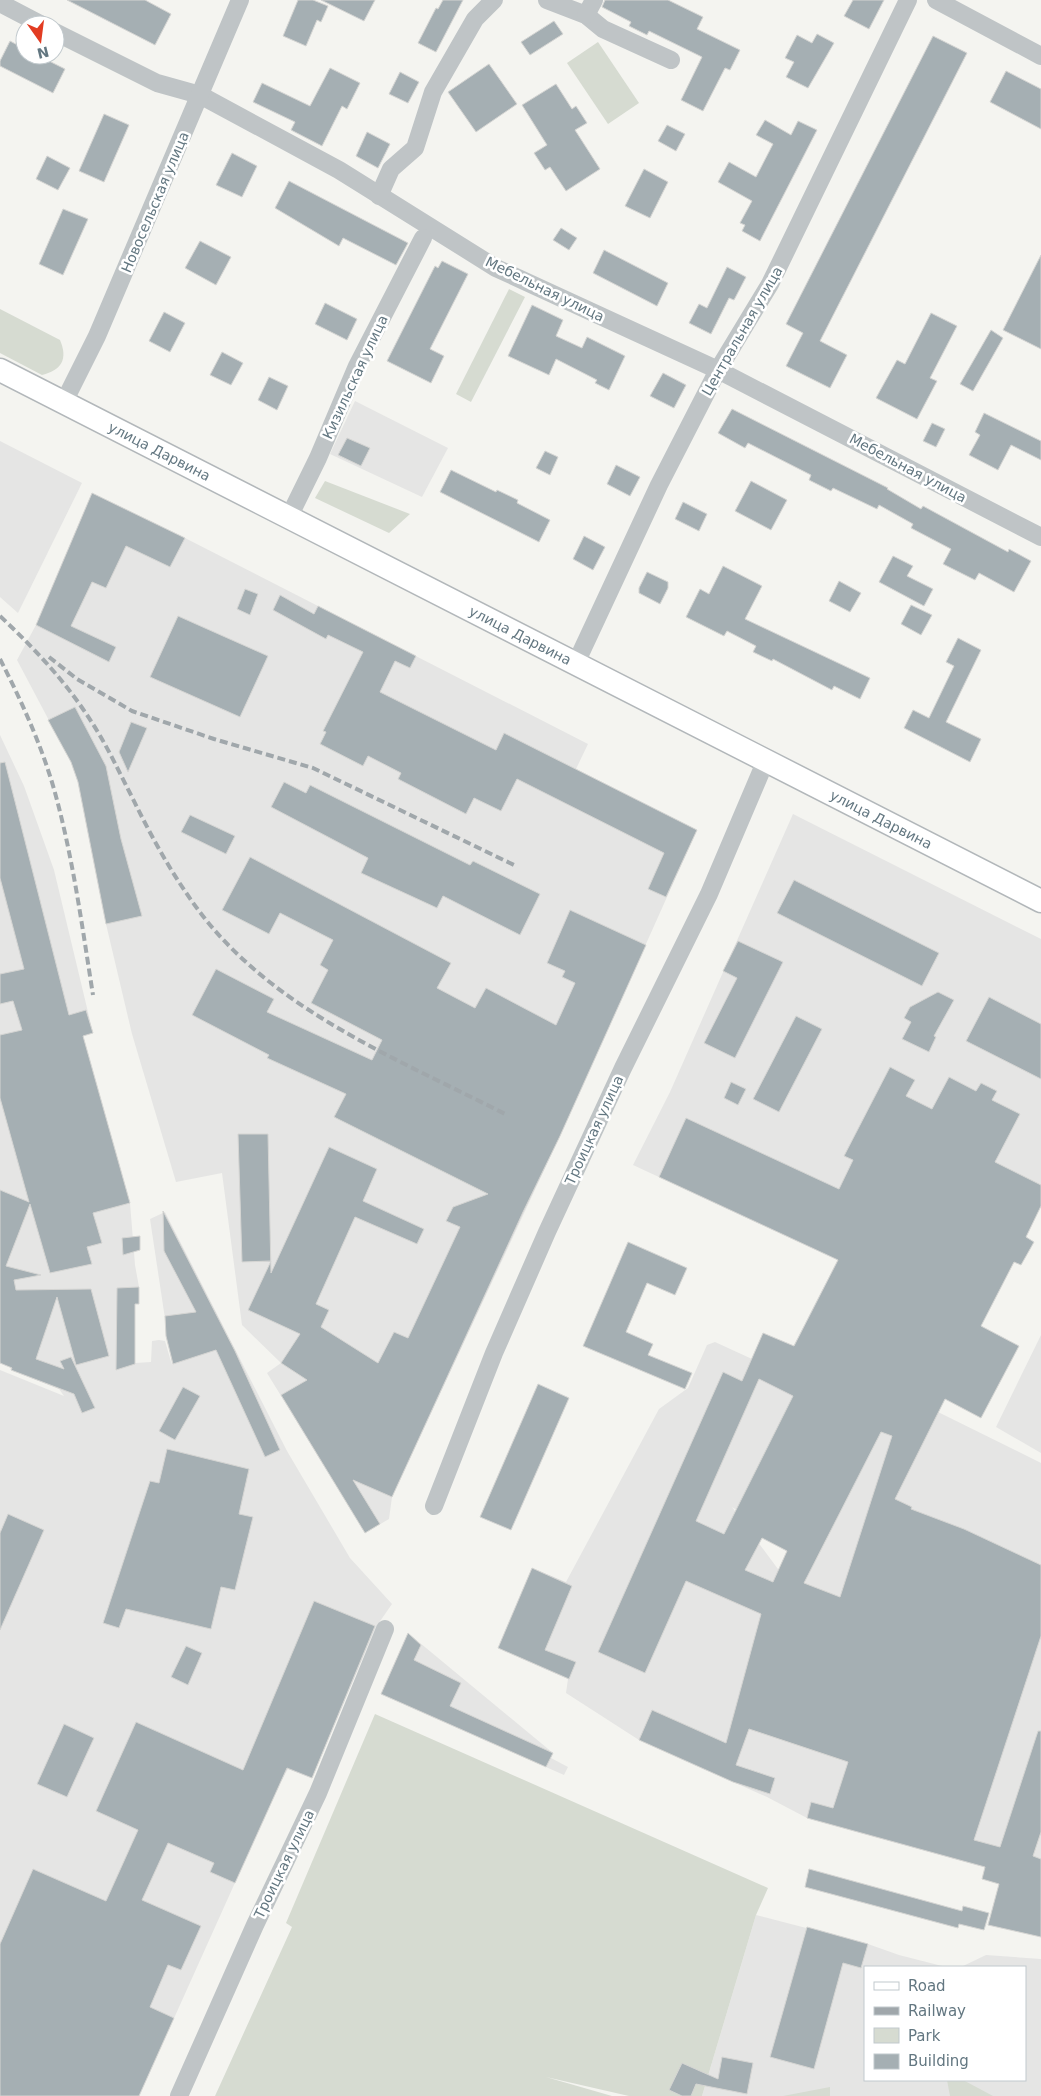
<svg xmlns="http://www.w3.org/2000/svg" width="1041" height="2096" viewBox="0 0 1041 2096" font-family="'DejaVu Sans',sans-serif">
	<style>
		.built { fill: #e5e5e4; fill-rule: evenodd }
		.green { fill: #d6dbd1 }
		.building { fill: #a5afb3; stroke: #d5d5d3; fill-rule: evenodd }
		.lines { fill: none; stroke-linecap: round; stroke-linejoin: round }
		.major-casing { stroke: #b2b7ba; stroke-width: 25 }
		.minor { stroke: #bfc4c6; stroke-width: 18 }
		.major { stroke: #fff; stroke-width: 22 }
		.rail { stroke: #a0a7ab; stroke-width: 4; stroke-dasharray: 8 4; stroke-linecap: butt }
		.labels { text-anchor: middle; stroke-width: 5; stroke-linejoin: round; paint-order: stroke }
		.street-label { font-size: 14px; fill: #637781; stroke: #fff }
	</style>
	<rect width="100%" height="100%" fill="#f4f4f0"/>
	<g class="built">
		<polygon points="355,401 448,448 422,497 330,454"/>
		<polygon points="0,441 82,483 18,613 0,597"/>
		<polygon points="92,493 185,538 588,744 576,769 697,830 560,1136 392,1497 389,1519 365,1533 267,1373 281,1363 242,1325 222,1173 176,1182 132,1034 106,924 78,782 71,762 17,660 36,625"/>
		<polygon points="0,735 24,786 54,870 93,1033 83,1036 130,1203 135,1265 139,1287 139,1304 135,1304 135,1363 151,1362 152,1341 159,1340 165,1341 172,1365 150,1219 165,1212 287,1451 350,1558 392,1604 376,1627 312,1778 288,1769 279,1785 139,2096 0,2096 0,1370 64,1396 59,1389 11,1370 10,1367 0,1363"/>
		<path d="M793,814l248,125v266l-103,207 103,51v418l-52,-29 -5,15 -177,-49 -40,-21 -128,-57 -73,-47 2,-14 -70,-31 34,-80 34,14 93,-173 29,-21 19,-43 8,-3 65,30 92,-179 -36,66 -203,-94 37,-73zM732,1507l66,42 -3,43z"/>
		<polygon points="1041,1335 1041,1453 996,1427"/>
		<polygon points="408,1633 553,1753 551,1758 568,1767 564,1775 381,1694"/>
		<polygon points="756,1915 868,1944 899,1955 946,1967 865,1967 865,2080 1025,2080 1025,1967 961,1967 986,1955 1041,1959 1041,2096 702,2096"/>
	</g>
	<g class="green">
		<polygon points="598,42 639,103 608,124 567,63"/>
		<polygon points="509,289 525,297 471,402 456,394"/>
		<path d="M0,309l60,31c8,19 2,30 -18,35l-42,-22z"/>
		<polygon points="325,481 410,514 389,533 315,498"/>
		<polygon points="375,1714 768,1888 756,1915 702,2096 629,2096 546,2077 612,2096 215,2096 292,1927 286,1923"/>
		<polygon points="947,2080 963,2080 993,2096 950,2096"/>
		<polygon points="830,2087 830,2096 783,2096"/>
	</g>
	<g class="building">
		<polygon points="67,0 145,0 171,14 155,45"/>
		<polygon points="298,0 313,0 328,6 321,22 317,20 306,46 283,36"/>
		<polygon points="321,0 375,0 364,21"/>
		<polygon points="443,0 463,0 436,52 418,43 436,8 438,9"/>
		<polygon points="605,0 668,0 703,17 697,29 740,50 730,70 725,68 703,111 681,100 702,57 649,31 647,35 629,26 631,22 602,7"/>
		<polygon points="853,0 884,0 869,29 844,16"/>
		<polygon points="554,21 563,34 530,55 521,42"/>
		<polygon points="817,34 834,43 808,88 786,77 794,62 785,58 797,35 812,43"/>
		<polygon points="933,36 967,53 820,341 847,355 830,388 786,366 803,333 786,324"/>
		<polygon points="10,41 25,49 25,55 37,55 65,69 53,93 0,66 0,61"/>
		<polygon points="489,64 517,104 476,132 448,92"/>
		<polygon points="330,68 360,83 347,109 342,106 322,146 291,130 295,122 253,102 262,83 310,106"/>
		<polygon points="1006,71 1041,89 1041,129 990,102"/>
		<polygon points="400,72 419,82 408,103 389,94"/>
		<polygon points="556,84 572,109 576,106 587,123 575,130 600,169 566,191 550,167 545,170 534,153 547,145 522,105"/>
		<polygon points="104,114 129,125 104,182 79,171"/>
		<polygon points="765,120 791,135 798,121 817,130 760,241 742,231 745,225 740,223 752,201 718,182 729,162 756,177 773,144 756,135"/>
		<polygon points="667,125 685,134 676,151 658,141"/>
		<polygon points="367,132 390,144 378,168 356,156"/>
		<polygon points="232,153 257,166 242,197 216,185"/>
		<polygon points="47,156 70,168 58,190 36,179"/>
		<polygon points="644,169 668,182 650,218 625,206"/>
		<polygon points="289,181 408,243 396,265 343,238 339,246 275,208"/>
		<polygon points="63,209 88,219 63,275 39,264"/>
		<polygon points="561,228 577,238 569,250 553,240"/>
		<polygon points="200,241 231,257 216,285 185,268"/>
		<polygon points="604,250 668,283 657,306 593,273"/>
		<polygon points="1041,255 1041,349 1003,330"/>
		<polygon points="442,261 468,274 430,349 444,356 431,383 387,361 435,266 438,268"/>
		<polygon points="727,267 746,277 734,300 729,298 711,334 689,323 699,304 707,308"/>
		<polygon points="325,303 357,319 347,340 315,324"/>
		<polygon points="532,305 563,320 556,336 582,348 587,337 625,356 609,390 595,383 597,380 556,359 549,375 508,356"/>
		<polygon points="164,312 185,323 170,352 149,341"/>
		<polygon points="931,313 957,326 930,378 937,381 917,419 876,398 897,360 905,364"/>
		<polygon points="991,330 1003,338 973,391 960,384"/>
		<polygon points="222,352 243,363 231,385 210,375"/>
		<polygon points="663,373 686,385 674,408 650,396"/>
		<polygon points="269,377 288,386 277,410 258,400"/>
		<polygon points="732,409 888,488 887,489 921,509 923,506 1008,552 1009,549 1031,561 1014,592 979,573 975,580 943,564 951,549 911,528 913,524 879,505 877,509 833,488 831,491 809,480 811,475 748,443 745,448 718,433"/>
		<polygon points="984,413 1041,441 1041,460 1011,445 998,470 969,455 980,435 975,432"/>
		<polygon points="932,423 945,429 936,447 923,441"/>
		<polygon points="347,438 370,448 361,466 338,455"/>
		<polygon points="545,451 558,457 550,475 536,468"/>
		<polygon points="616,465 640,477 630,496 607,484"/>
		<polygon points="451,470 496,492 497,490 518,500 517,503 550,520 539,542 440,492"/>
		<polygon points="751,481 787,500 771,530 735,511"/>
		<polygon points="92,493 185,538 170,567 126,546 106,588 92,582 71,626 116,647 109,662 36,625"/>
		<polygon points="683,502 707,514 699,531 675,519"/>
		<polygon points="584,536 605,547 593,570 573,559"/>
		<polygon points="893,556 913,566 907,576 933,589 924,606 879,582"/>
		<polygon points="723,566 762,586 745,619 870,678 860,699 834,686 832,690 773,659 772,661 753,652 756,646 727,631 724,636 686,617 700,589 709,594"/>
		<polygon points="647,572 668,582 668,588 660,604 639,593 639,588"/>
		<polygon points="839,581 861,593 850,612 829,601"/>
		<polygon points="245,589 258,594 250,615 237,609"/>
		<polygon points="280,595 314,614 318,606 416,656 410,668 395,661 380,692 496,750 504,733 697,830 666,897 648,889 664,853 517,779 501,811 474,798 466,814 398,779 401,773 368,756 363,766 320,744 326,732 323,731 363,652 328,635 326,639 273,610"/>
		<polygon points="911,605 932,615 921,635 901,624"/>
		<polygon points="178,616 268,656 240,717 150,677"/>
		<polygon points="958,638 981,650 946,722 981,739 970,762 904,728 913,710 929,718 954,666 946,662"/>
		<polygon points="75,707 106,766 121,839 142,916 106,924 78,782 71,762 48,720"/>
		<polygon points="131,722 147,728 128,772 119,752"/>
		<polygon points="5,762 69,1015 86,1010 93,1033 83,1036 130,1203 93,1213 102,1243 87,1247 92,1264 50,1273 30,1204 6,1266 41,1275 14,1280 16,1290 91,1289 109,1356 76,1365 57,1297 36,1359 64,1369 60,1361 71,1357 95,1408 82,1413 74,1394 11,1370 12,1368 0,1363 0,1190 29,1202 0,1098 0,1035 22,1030 13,1001 0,1004 0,974 24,969 0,878 0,763"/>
		<polygon points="284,782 306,793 310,785 470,865 473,861 540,894 520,935 443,896 437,908 361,873 368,858 271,807"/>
		<polygon points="190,815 235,836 226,854 181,832"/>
		<polygon points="250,857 451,963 437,988 475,1008 486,988 556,1025 575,983 562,977 565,971 547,963 570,910 646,945 560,1136 523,1212 392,1497 353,1480 380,1524 365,1533 281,1395 307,1380 281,1363 300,1334 248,1310 271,1261 242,1262 238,1134 268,1134 271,1273 329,1147 377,1169 363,1201 424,1229 417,1244 355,1217 316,1304 329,1310 321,1327 378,1363 394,1332 408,1338 460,1227 446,1221 453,1207 488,1194 334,1117 346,1094 267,1058 269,1055 192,1015 216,969 274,999 267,1012 372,1060 382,1040 311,1003 328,970 320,965 333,940 280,913 269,934 222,910"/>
		<polygon points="794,880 939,953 922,986 777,913"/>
		<polygon points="738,941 783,962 735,1058 704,1043 737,978 723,971"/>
		<polygon points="938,992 954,1000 934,1036 936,1037 929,1052 902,1039 911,1022 904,1018 910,1007"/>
		<polygon points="989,997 1041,1024 1041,1079 966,1041"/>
		<polygon points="796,1016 822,1029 779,1112 753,1099"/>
		<path d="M890,1067l25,13 -9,16 26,13 17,-32 27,14 5,-8 16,8 -5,9 28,14 -25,48 46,23v21l-15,31 8,5 -13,23 -7,-3 -33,64 38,20 -38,72 -36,-19 -50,100 17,8 -1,2 53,20 77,36v71l-67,204 26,7 38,-116h3v101l-8,24 8,3v78l-53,-12 11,-41 -17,-5 3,-12 -178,-49 4,-16 22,6 15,-46 -99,-33 -13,36 39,13 -5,16 -37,-12 -94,-42 13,-30 74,33 35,-129 -75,-33 -41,92 -47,-21 125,-280 19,9 21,-48 31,13 44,-86 -179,-83 27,-59 153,71 14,-29 -9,-4zM759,1379l34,17 -69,138 -28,-13zM881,1432l11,4 -52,161 -36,-14zM762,1538l25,13 -14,31 -28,-12z"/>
		<polygon points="731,1082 746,1089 738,1105 724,1098"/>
		<polygon points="163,1211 235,1351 280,1450 265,1457 216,1350 173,1364 166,1336 165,1316 196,1312 164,1251"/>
		<polygon points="140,1236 140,1250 123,1255 122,1238"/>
		<polygon points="628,1242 687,1268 675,1295 647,1283 626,1332 653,1344 648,1355 692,1373 685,1389 583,1346"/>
		<polygon points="139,1287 139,1304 135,1304 135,1364 116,1370 117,1288"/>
		<polygon points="538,1384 569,1398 511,1530 480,1517"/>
		<polygon points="183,1387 200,1396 175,1440 159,1431"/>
		<polygon points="167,1449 249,1469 239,1514 253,1517 235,1590 221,1587 211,1629 126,1609 119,1628 103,1623 150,1481 159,1483"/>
		<polygon points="8,1514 44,1530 0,1630 0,1533"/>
		<polygon points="532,1568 572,1586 545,1650 576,1662 569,1679 498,1648"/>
		<polygon points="314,1601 375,1626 312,1778 287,1768 235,1883 210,1872 214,1863 168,1843 142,1900 201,1926 181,1970 168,1965 150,2007 174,2018 139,2096 0,2096 0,1944 33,1869 106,1901 138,1830 96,1811 136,1722 243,1770"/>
		<polygon points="408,1633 421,1645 414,1660 461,1683 450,1706 553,1753 546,1767 381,1694"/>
		<polygon points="186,1646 202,1653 188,1685 171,1677"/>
		<polygon points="64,1724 94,1738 67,1797 37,1784"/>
		<polygon points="809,1869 962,1911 963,1906 989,1913 984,1930 959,1924 958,1928 805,1887"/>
		<polygon points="807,1927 868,1944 861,1968 843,1963 814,2069 770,2057"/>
		<polygon points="722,2057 753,2063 747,2094 696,2084 691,2096 682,2096 669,2090 682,2063 718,2079"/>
	</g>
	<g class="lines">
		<g class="major-casing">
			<g id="major">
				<path id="s1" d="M0,370l1041,531"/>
			</g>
		</g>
		<g class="minor">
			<polyline points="547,0 586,15 603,29 671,60"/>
			<polyline points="936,0 1041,56"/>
			<polyline points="0,3 42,25"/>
			<polyline points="586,15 594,0"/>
			<polyline points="55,32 157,83 200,95 339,170 496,268 718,370 1041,537"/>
			<polyline points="379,196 391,169 415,148 433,92 475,19 494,0"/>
			<polyline points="64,402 97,336 240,0"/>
			<polyline points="289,517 318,458 357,366 423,238"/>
			<polyline points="576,663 659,485 718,370 770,284 908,0"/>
			<polyline points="434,1506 494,1353 547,1232 623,1068 709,894 766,760"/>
			<polyline points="179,2096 255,1925 318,1793 385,1629"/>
		</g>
		<use href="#major" class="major"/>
		<g class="rail">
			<path d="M0,616c39,37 71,71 99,118 12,20 22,42 33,63 21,43 44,85 74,123 76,94 196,141 301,195"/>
			<polyline points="49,657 77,679 132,711 214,739 313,768 514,865"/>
			<path d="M0,659c21,41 41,85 54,130 19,68 28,137 39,206"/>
		</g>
	</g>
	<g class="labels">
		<g class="street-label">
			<text transform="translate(155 202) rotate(-67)" y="5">Новосельская улица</text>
			<text transform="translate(545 289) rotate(26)" y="5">Мебельная улица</text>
			<text transform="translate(742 331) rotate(-60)" y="5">Центральная улица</text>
			<text transform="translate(355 377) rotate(-65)" y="5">Кизильская улица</text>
			<text dy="5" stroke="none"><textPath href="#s1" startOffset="179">улица Дарвина</textPath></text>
			<text transform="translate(908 468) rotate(28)" y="5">Мебельная улица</text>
			<text dy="5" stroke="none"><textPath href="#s1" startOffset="584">улица Дарвина</textPath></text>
			<text dy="5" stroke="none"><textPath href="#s1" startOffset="989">улица Дарвина</textPath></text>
			<text transform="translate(594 1130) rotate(-65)" y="5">Троицкая улица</text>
			<text transform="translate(284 1864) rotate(-64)" y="5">Троицкая улица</text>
		</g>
	</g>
	<rect x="864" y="1966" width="162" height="115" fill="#ffffff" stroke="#c1c9cd"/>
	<rect x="874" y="1982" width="25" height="8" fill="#ffffff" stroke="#c1c9cd"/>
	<text x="908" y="1991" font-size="15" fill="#637781">Road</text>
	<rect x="874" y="2007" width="25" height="8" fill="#a0a7ab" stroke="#c1c9cd"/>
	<text x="908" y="2016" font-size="15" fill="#637781">Railway</text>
	<rect x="874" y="2028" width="25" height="15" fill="#d6dbd1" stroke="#c1c9cd"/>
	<text x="908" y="2041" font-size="15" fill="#637781">Park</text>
	<rect x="874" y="2054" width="25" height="15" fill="#a5afb3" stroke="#c1c9cd"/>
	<text x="908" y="2066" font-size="15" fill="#637781">Building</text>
	<g transform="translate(40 40) rotate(166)"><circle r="24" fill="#ffffff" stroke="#c1c9cd"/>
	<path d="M0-4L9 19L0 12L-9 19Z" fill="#e23c22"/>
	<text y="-8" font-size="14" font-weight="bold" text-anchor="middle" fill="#637781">N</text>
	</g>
</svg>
